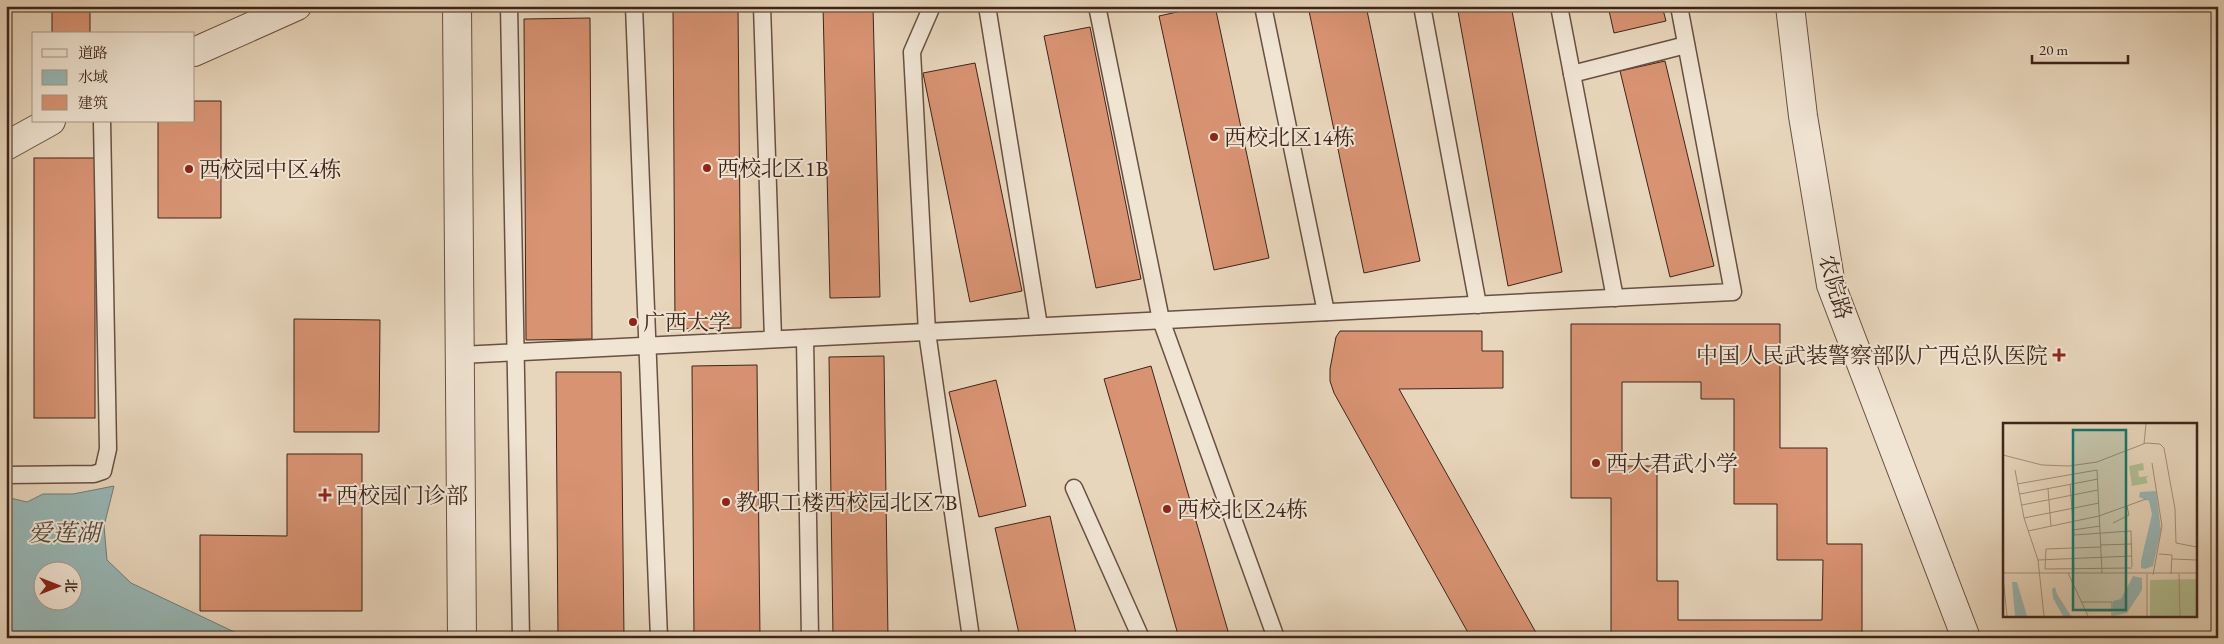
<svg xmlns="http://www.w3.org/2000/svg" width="2224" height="644" viewBox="0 0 2224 644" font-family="'EB Garamond','Noto Serif SC',serif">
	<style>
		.water { fill: #98b8b7; stroke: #747d78; fill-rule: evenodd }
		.building { fill: #d89373; stroke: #3d2419; fill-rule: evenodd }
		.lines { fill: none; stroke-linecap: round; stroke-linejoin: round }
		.lane-casing { stroke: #685042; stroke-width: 19 }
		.street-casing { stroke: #685042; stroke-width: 30 }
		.lane { stroke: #f0e4d3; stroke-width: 16 }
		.street { stroke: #f0e4d3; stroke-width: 28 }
		.poi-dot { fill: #8f2418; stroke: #f0e4d3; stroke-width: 2 }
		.labels { text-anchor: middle; stroke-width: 4; stroke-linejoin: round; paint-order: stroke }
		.poi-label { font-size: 22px; fill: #3d2419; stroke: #f0e4d3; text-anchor: start }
		.street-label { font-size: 22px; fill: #3d2419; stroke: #f0e4d3 }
		.water-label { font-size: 24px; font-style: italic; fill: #544940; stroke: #f0e4d3 }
		.inset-road { fill: none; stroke: #a48f7b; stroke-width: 1 }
		.view { fill: #0f766e; fill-opacity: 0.15; stroke: #0f766e; stroke-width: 2.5 }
		.inset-edge { fill: none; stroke: #3d2419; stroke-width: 2.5 }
	</style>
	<rect width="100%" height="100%" fill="#e8d6bc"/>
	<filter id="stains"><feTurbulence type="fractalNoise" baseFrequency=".004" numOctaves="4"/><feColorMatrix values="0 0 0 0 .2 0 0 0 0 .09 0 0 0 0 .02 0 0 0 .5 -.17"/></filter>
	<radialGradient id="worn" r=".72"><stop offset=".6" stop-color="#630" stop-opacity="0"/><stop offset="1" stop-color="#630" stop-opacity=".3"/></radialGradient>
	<path class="water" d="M114,486l-10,40 3,34 24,23 116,55h-241v-141l21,5 16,-8h30zM42,572h30v30h-30z"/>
	<g class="building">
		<rect x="52" y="6" width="38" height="28"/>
		<polygon points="823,6 873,6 880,297 830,298"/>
		<polygon points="1204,6 1215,6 1269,258 1214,270 1159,16"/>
		<polygon points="1332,6 1366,6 1420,261 1364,273 1309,11"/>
		<polygon points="1457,6 1511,6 1562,272 1508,286"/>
		<polygon points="1608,6 1662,6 1666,21 1614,33"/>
		<polygon points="673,8 738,8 741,328 675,329"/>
		<polygon points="590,18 592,339 526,340 524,19"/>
		<polygon points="1090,27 1141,279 1096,288 1044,36"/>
		<polygon points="1665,61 1714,266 1670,277 1620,71"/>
		<polygon points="975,63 1022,291 970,302 923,73"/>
		<polygon points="194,101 221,101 221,218 158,218 158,121 194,121"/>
		<rect x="34" y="158" width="61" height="260"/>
		<polygon points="294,319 380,320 379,432 294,432"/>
		<path d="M1571,324h209v124h47v96h35v94h-251v-140h-40zM1622,382h79v17h33v105h43v56h46l-1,60h-144v-39h-21v-115h-35z"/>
		<polygon points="1340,331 1482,331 1482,351 1503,351 1503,388 1399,389 1539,638 1471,638 1334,393 1330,381 1330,369 1336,337"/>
		<polygon points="884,356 888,638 833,638 829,357"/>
		<polygon points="757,365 760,638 694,638 692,366"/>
		<polygon points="1151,366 1230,638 1179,638 1104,379"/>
		<polygon points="556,372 621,372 624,638 558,638"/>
		<polygon points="996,380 1026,506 979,517 949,392"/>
		<polygon points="287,454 362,454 362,611 200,611 200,535 287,536"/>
		<polygon points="1050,516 1077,638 1020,638 995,528"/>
	</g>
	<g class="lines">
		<g class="lane-casing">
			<g id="lane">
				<polyline points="509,6 521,638"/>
				<polyline points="634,6 659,638"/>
				<polyline points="762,6 773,339"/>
				<polyline points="932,6 912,52 927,332 971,638"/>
				<polyline points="987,6 1039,326"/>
				<polyline points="1097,6 1161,320 1276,638"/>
				<polyline points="1263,6 1326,312"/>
				<polyline points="1422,6 1478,305"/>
				<polyline points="1559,6 1615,298"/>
				<polyline points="1572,74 1686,45"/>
				<polyline points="805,338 810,638"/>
				<polyline points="460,355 1733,292 1679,6"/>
				<polyline points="6,475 94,474 103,471 108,449 102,121"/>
				<polyline points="1074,488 1141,638"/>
			</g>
		</g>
		<g class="street-casing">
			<g id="street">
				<polyline points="457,6 462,638"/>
				<polyline points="1790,6 1803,116 1831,285 1966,638"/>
				<polyline points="194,52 297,6"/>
				<polyline points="6,146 51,121"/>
			</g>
		</g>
		<use href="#lane" class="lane"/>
		<use href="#street" class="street"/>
	</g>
	<g class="poi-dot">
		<circle cx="1214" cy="137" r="5"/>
		<circle cx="707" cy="168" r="5"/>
		<circle cx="189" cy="169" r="5"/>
		<circle cx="633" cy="322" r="5"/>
		<path d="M2056.5 347.5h5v5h5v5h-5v5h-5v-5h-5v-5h5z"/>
		<circle cx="1596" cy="463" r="5"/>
		<path d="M322.5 487.5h5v5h5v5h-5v5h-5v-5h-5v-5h5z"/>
		<circle cx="726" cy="502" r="5"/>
		<circle cx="1167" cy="509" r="5"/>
	</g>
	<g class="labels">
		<g class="poi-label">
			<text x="1224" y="145">西校北区14栋</text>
			<text x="717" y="176">西校北区1B</text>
			<text x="199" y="177">西校园中区4栋</text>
			<text x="643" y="330">广西大学</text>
			<text x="2048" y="363" text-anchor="end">中国人民武装警察部队广西总队医院</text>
			<text x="1606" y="471">西大君武小学</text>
			<text x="336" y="503">西校园门诊部</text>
			<text x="736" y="510">教职工楼西校园北区7B</text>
			<text x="1177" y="517">西校北区24栋</text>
		</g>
		<g class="street-label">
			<text transform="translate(1836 287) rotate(74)" y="8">农院路</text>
		</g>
		<g class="water-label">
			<text x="64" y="541">爱莲湖</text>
		</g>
	</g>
	<g transform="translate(2003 423)">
		<rect width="194" height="194" fill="#e8d6bc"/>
		<path d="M140,40l1,7 -6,1 1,6 10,-1 -3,2 2,5 -16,3 -3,-20zM194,156v37h-47v-36z" fill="#b1bf94"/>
		<path d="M153,68l5,39 -8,36 -8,3 -4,-1v-7l11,-47 -3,-13 -10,-4 1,-5zM130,153l9,2v12l-15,23 -14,3v-15l8,-2zM9,159h5l10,34h-12zM52,164l2,7 14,22h-8l-10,-18 -1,-9z" fill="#98b8b7"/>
		<path class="inset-road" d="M141,21l2,-20M0,32l39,10 27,1 28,-4 49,-19 14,1 4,4 11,61 1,34 21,4M149,40l10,63 -9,49M12,47l9,48 14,42 6,56M14,61l80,-14 5,103M67,61l4,51 57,-4 1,36M45,66l3,37M17,71l78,-15M19,82l76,-15M21,95l75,-15M110,100l16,-8 -2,-9M70,107l27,-4M25,108l71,-15 47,-17M98,122l31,-1M98,124l-55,2 -1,20 87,-1M70,125l1,22M156,131l13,1 -1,19M169,136l25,1M35,137l94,-4M0,150h194M65,150l20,43M144,151v42M176,151l1,42M0,154l4,39M78,179h31v14M84,188h25"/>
		<path class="view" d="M70,7h53v180h-53z"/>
		<rect width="194" height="194" class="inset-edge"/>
	</g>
	<rect width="2224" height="644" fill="none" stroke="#e8d6bc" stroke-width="25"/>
	<rect x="8" y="8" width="2209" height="629" fill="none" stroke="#3d2419" stroke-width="2.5"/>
	<rect x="12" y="12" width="2199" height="619" fill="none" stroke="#3d2419"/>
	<rect x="32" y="32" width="162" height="90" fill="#f0e4d3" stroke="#a89789"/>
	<rect x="42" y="49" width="25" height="8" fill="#f0e4d3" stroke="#a89789"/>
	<text x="78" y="58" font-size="15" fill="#3d2419">道路</text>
	<rect x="42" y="70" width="25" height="15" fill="#98b8b7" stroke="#a89789"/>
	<text x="78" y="82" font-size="15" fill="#3d2419">水域</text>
	<rect x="42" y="95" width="25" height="15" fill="#d89373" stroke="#a89789"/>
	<text x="78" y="108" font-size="15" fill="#3d2419">建筑</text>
	<g transform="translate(58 586) rotate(90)"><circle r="24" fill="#f0e4d3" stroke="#a89789"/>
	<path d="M0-4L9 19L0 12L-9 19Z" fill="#8f2418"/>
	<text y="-8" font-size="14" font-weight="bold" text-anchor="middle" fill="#3d2419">北</text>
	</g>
	<path d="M2032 55v8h96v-8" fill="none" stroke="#3d2419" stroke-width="2.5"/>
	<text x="2039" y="55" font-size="15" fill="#3d2419" stroke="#f0e4d3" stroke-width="4" paint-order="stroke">20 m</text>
	<rect width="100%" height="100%" filter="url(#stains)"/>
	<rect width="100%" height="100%" fill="url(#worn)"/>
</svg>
